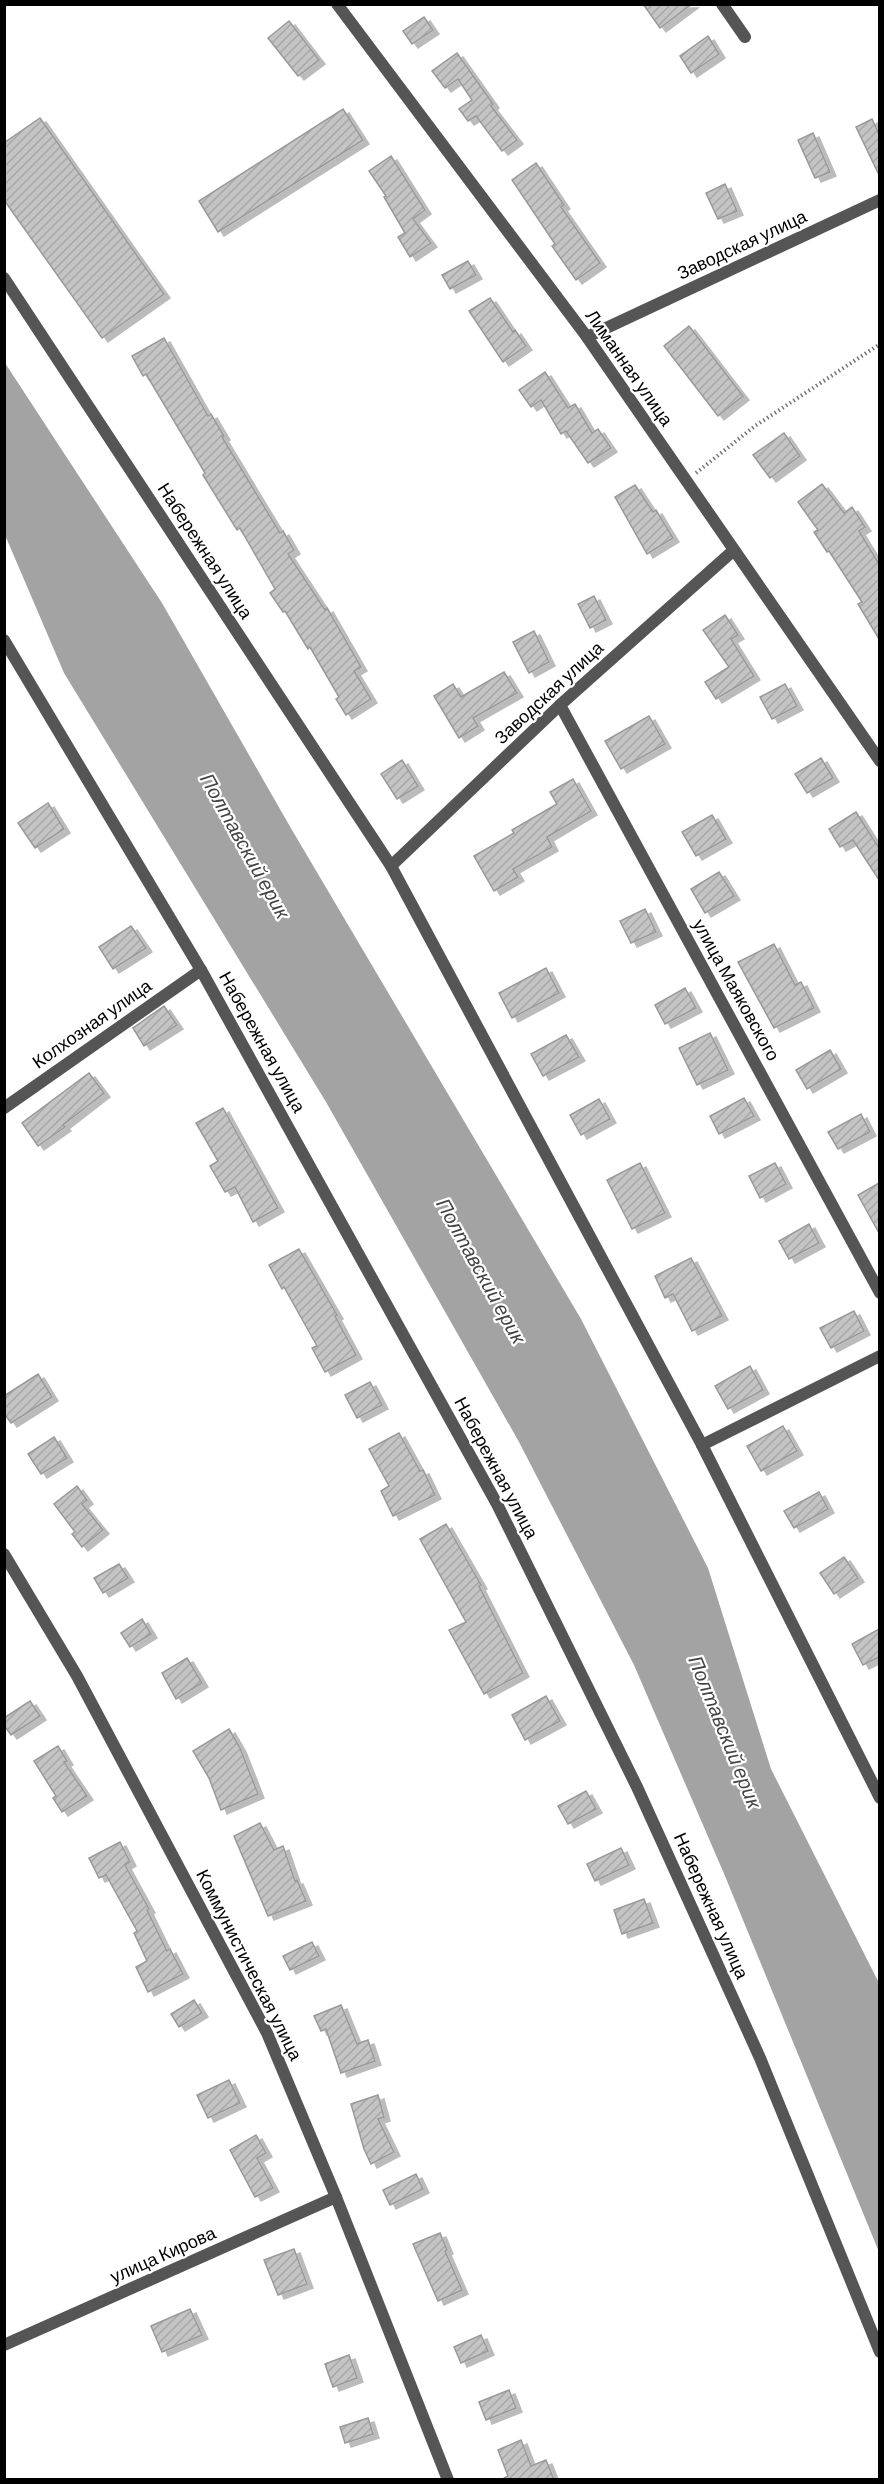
<svg xmlns="http://www.w3.org/2000/svg" width="884" height="2484" viewBox="0 0 884 2484" font-family="Barlow,sans-serif">
	<style>
		.water { fill: #a3a3a3 }
		.building { fill: url(#building-hatch); stroke: #999; stroke-width: 1.5; filter: url(#shadow) }
		.lines { fill: none; stroke-linecap: round; stroke-linejoin: round }
		.path { stroke: #777; stroke-width: 4; stroke-dasharray: 1.5 3; stroke-linecap: butt }
		.street { stroke: #555; stroke-width: 12 }
		.labels { text-anchor: middle; stroke-width: 4.5; stroke-linejoin: round; paint-order: stroke }
		.street-label { font-size: 18px; fill: #000; stroke: #fff }
		.water-label { font-size: 20px; font-style: italic; fill: #444; stroke: #fff }
	</style>
	<defs>
		<pattern id="building-hatch" width="6" height="6" patternUnits="userSpaceOnUse" patternTransform="scale(1.5)"><rect width="6" height="6" fill="#c4c4c4"/><path d="M-1 1l2-2M0 6l6-6M5 7l2-2" fill="none" stroke="#a7a7a7"/></pattern>
		<filter id="shadow"><feDropShadow dx="6" dy="4" stdDeviation="0" flood-color="#0004"/></filter>
	</defs>
	<rect width="100%" height="100%" fill="#fff"/>
	<polygon class="water" points="5,363 162,603 292,830 581,1319 708,1568 771,1769 879,1983 879,2252 725,1876 634,1665 519,1442 326,1102 64,673 5,535"/>
	<g class="building">
		<polygon points="643,4 692,4 660,28"/>
		<polygon points="424,17 433,30 412,44 403,31"/>
		<polygon points="289,21 319,60 298,76 268,38"/>
		<polygon points="708,36 719,54 691,73 680,56"/>
		<polygon points="457,53 493,104 491,106 517,140 502,151 476,116 468,121 459,109 472,100 458,79 445,88 432,71"/>
		<polygon points="343,109 363,140 218,232 199,201"/>
		<polygon points="40,118 164,294 102,338 4,200 4,143"/>
		<polygon points="872,119 879,134 879,175 856,127"/>
		<polygon points="813,133 830,172 815,178 798,140"/>
		<polygon points="391,156 425,210 413,219 431,243 410,257 398,237 405,233 384,197 386,196 369,171"/>
		<polygon points="536,163 564,205 561,207 600,263 576,280 552,246 555,244 512,180"/>
		<polygon points="725,184 737,211 718,219 706,193"/>
		<polygon points="468,261 476,275 450,289 442,275"/>
		<polygon points="490,298 513,332 515,330 526,346 503,362 469,311"/>
		<polygon points="689,326 743,396 718,416 664,346"/>
		<polygon points="164,338 208,416 211,414 224,436 222,437 280,533 283,531 294,550 288,554 325,610 327,608 361,667 354,671 371,699 346,715 336,699 339,697 310,647 308,649 285,611 283,612 270,593 275,589 240,528 237,530 203,475 205,473 146,374 143,376 132,356"/>
		<polygon points="545,372 568,408 575,404 592,433 598,429 611,448 588,463 566,431 561,434 541,400 531,407 519,390"/>
		<polygon points="784,433 800,456 770,478 753,455"/>
		<polygon points="822,484 844,513 852,507 865,527 859,531 879,564 879,639 858,604 862,602 829,551 827,552 814,532 818,530 798,502"/>
		<polygon points="635,485 653,512 656,510 673,538 647,554 615,497"/>
		<polygon points="594,596 606,620 590,628 578,604"/>
		<polygon points="725,615 738,635 731,639 754,676 716,699 705,682 729,667 703,630"/>
		<polygon points="534,631 549,662 529,673 513,642"/>
		<polygon points="504,672 517,693 473,718 478,726 459,738 434,696 453,684 461,697"/>
		<polygon points="785,684 797,706 772,719 760,697"/>
		<polygon points="649,716 665,744 621,769 605,741"/>
		<polygon points="821,758 833,778 807,793 795,774"/>
		<polygon points="402,760 418,786 397,799 381,774"/>
		<polygon points="573,779 591,811 547,837 552,847 513,869 518,877 494,891 474,856 514,833 512,830 557,804 550,792"/>
		<polygon points="48,803 64,829 35,848 18,823"/>
		<polygon points="856,812 879,848 879,880 853,840 840,847 829,829"/>
		<polygon points="712,815 726,839 696,856 682,832"/>
		<polygon points="719,872 734,896 705,913 691,889"/>
		<polygon points="645,909 656,932 631,943 620,921"/>
		<polygon points="131,926 146,948 113,969 99,947"/>
		<polygon points="774,944 795,985 801,982 814,1008 774,1028 738,962"/>
		<polygon points="546,968 559,993 512,1018 499,993"/>
		<polygon points="685,988 696,1008 665,1024 655,1005"/>
		<polygon points="164,1006 177,1025 144,1046 133,1028"/>
		<polygon points="710,1033 728,1070 697,1085 679,1048"/>
		<polygon points="566,1035 579,1057 543,1076 531,1054"/>
		<polygon points="830,1050 841,1069 807,1089 796,1070"/>
		<polygon points="89,1073 104,1093 63,1125 65,1127 38,1146 22,1123"/>
		<polygon points="744,1098 754,1116 719,1134 710,1116"/>
		<polygon points="599,1099 610,1119 581,1135 570,1115"/>
		<polygon points="223,1108 278,1208 253,1222 235,1187 225,1192 210,1166 218,1161 196,1123"/>
		<polygon points="861,1114 870,1132 838,1149 828,1132"/>
		<polygon points="640,1163 665,1213 632,1229 607,1180"/>
		<polygon points="775,1163 786,1184 760,1198 749,1176"/>
		<polygon points="879,1183 879,1233 858,1195"/>
		<polygon points="809,1224 819,1243 789,1259 779,1241"/>
		<polygon points="299,1249 337,1315 335,1316 356,1355 325,1372 312,1348 317,1346 284,1287 282,1289 269,1265"/>
		<polygon points="691,1258 722,1316 692,1331 673,1294 665,1298 655,1276"/>
		<polygon points="854,1311 864,1331 831,1348 820,1328"/>
		<polygon points="750,1366 763,1390 728,1409 715,1386"/>
		<polygon points="38,1374 52,1397 11,1423 4,1413 4,1396"/>
		<polygon points="370,1382 382,1405 357,1418 345,1395"/>
		<polygon points="783,1426 797,1451 761,1471 747,1446"/>
		<polygon points="399,1433 420,1471 423,1470 435,1495 393,1516 381,1491 389,1486 369,1449"/>
		<polygon points="54,1437 67,1458 41,1474 28,1454"/>
		<polygon points="77,1486 87,1500 82,1504 103,1530 82,1547 72,1534 75,1532 54,1504"/>
		<polygon points="819,1492 828,1509 794,1528 784,1511"/>
		<polygon points="446,1524 481,1585 479,1586 523,1673 484,1694 449,1630 466,1622 420,1539"/>
		<polygon points="844,1557 858,1578 834,1594 820,1573"/>
		<polygon points="119,1564 128,1578 103,1593 94,1578"/>
		<polygon points="142,1619 151,1634 130,1647 121,1633"/>
		<polygon points="879,1629 879,1657 863,1665 852,1644"/>
		<polygon points="187,1658 202,1683 176,1699 162,1673"/>
		<polygon points="546,1696 560,1721 525,1740 512,1715"/>
		<polygon points="30,1701 40,1716 11,1735 4,1725 4,1718"/>
		<polygon points="229,1729 240,1748 258,1794 221,1810 209,1778 193,1751"/>
		<polygon points="58,1746 67,1761 64,1762 87,1796 62,1812 53,1798 56,1796 34,1761"/>
		<polygon points="586,1791 596,1809 568,1824 558,1806"/>
		<polygon points="260,1823 274,1850 283,1846 295,1881 297,1880 306,1901 268,1916 234,1836"/>
		<polygon points="120,1842 130,1862 125,1865 149,1909 147,1910 167,1951 170,1949 183,1974 148,1992 136,1967 147,1961 134,1933 137,1931 106,1875 99,1878 89,1858"/>
		<polygon points="621,1848 629,1865 595,1881 587,1864"/>
		<polygon points="644,1899 653,1923 622,1934 614,1910"/>
		<polygon points="312,1942 319,1956 290,1970 283,1956"/>
		<polygon points="194,2000 202,2013 179,2027 171,2014"/>
		<polygon points="341,2005 357,2044 368,2040 375,2061 341,2073 326,2029 321,2031 314,2016"/>
		<polygon points="229,2080 240,2103 208,2118 197,2095"/>
		<polygon points="378,2095 384,2117 378,2119 394,2152 371,2164 364,2149 351,2104"/>
		<polygon points="256,2135 266,2153 257,2158 273,2188 255,2197 230,2150"/>
		<polygon points="416,2174 423,2189 390,2205 383,2190"/>
		<polygon points="440,2233 447,2250 445,2251 462,2290 438,2301 413,2244"/>
		<polygon points="294,2249 307,2284 278,2295 264,2260"/>
		<polygon points="190,2309 202,2335 162,2352 151,2326"/>
		<polygon points="481,2335 488,2351 461,2363 454,2347"/>
		<polygon points="349,2355 357,2378 333,2387 325,2364"/>
		<polygon points="509,2390 516,2408 486,2420 479,2402"/>
		<polygon points="368,2418 373,2434 345,2443 340,2427"/>
		<polygon points="521,2440 531,2466 546,2460 554,2480 501,2480 508,2476 498,2450"/>
	</g>
	<g class="lines">
		<polyline class="path" points="696,473 755,426 880,344"/>
		<g class="street">
			<polyline points="337,4 587,337 880,761"/>
			<polyline points="722,4 745,37"/>
			<polyline points="4,278 391,866 702,1445 880,1798"/>
			<polyline points="587,337 880,200"/>
			<polyline points="4,640 201,970 497,1504 637,1787 760,2058 880,2352"/>
			<polyline points="560,705 880,1293"/>
			<polyline points="391,866 560,705 734,550"/>
			<polyline points="4,1108 201,970"/>
			<polyline points="702,1445 880,1356"/>
			<polyline points="4,1554 77,1676 267,2033 336,2197 448,2480"/>
			<polyline points="4,2345 336,2197"/>
		</g>
	</g>
	<g class="labels">
		<g class="street-label">
			<text transform="translate(742 245) rotate(-25)" y="6">Заводская улица</text>
			<text transform="translate(629 368) rotate(55)" y="6">Лиманная улица</text>
			<text transform="translate(205 551) rotate(57)" y="6">Набережная улица</text>
			<text transform="translate(549 693) rotate(-43)" y="6">Заводская улица</text>
			<text transform="translate(736 990) rotate(61)" y="6">улица Маяковского</text>
			<text transform="translate(92 1024) rotate(-35)" y="6">Колхозная улица</text>
			<text transform="translate(262 1042) rotate(61)" y="6">Набережная улица</text>
			<text transform="translate(496 1468) rotate(62)" y="6">Набережная улица</text>
			<text transform="translate(711 1906) rotate(66)" y="6">Набережная улица</text>
			<text transform="translate(249 1965) rotate(63)" y="6">Коммунистическая улица</text>
			<text transform="translate(163 2255) rotate(-24)" y="6">улица Кирова</text>
		</g>
		<g class="water-label">
			<text transform="translate(245 846) rotate(61)" y="7">Полтавский ерик</text>
			<text transform="translate(481 1271) rotate(61)" y="7">Полтавский ерик</text>
			<text transform="translate(725 1732) rotate(68)" y="7">Полтавский ерик</text>
		</g>
	</g>
	<rect width="884" height="2484" fill="none" stroke="#000000" stroke-width="12"/>
</svg>
